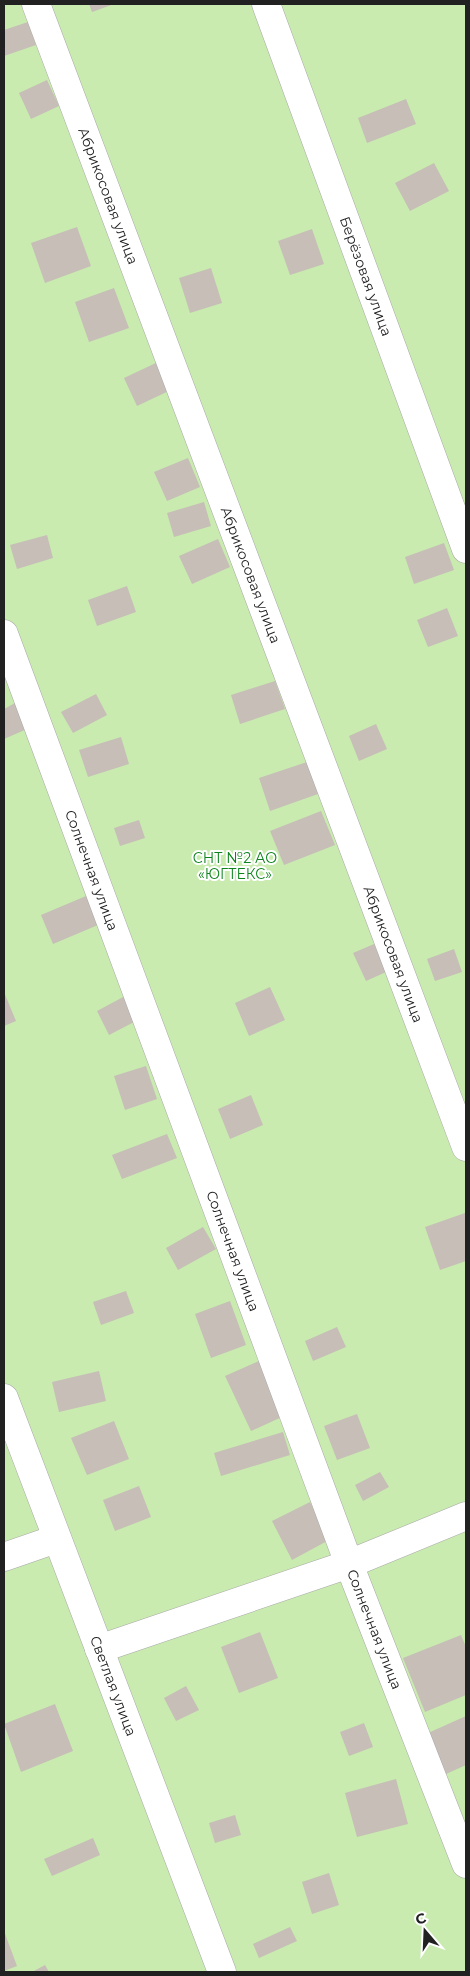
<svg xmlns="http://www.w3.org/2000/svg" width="470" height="1976" viewBox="0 0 470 1976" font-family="Montserrat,sans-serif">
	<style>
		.grass { fill: #c9ebaf }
		.building { fill: #c6beb7 }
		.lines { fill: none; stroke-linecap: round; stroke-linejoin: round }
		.minor-casing { stroke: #a8a8a8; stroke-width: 29 }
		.minor { stroke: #fff; stroke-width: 28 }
		.labels { text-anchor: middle; stroke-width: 4; stroke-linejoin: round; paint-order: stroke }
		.street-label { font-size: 14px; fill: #212121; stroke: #fff }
		.park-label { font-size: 14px; fill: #0c831c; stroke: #fff }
	</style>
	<rect width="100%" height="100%" fill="#f1efe8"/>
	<rect class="grass" x="4" y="4" width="462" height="1968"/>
	<g class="building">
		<polygon points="89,4 114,4 92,12"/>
		<polygon points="28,22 36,45 4,56 4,30"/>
		<polygon points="47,80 59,106 31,119 19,93"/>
		<polygon points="406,99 416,124 367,143 358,118"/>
		<polygon points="434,163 449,191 410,211 395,183"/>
		<polygon points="77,227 91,266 45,283 31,243"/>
		<polygon points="312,229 324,264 290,275 278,241"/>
		<polygon points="211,268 222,303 190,313 179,278"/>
		<polygon points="114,288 129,328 89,342 75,302"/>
		<polygon points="160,361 173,389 137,406 124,378"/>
		<polygon points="188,458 200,487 167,501 154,472"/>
		<polygon points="204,502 211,526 174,537 167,513"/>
		<polygon points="47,535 53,558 17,569 10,545"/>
		<polygon points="218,539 230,567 192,584 179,556"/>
		<polygon points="444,543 454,570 414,584 405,557"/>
		<polygon points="127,586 136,612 97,626 88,600"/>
		<polygon points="447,608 458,636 428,647 417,620"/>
		<polygon points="275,681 285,709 240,724 231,695"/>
		<polygon points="96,694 107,715 73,733 61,712"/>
		<polygon points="15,703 27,729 4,739 4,709"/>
		<polygon points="376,724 387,749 359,761 349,736"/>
		<polygon points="121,737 129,764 88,777 79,750"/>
		<polygon points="307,762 318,794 270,811 259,778"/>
		<polygon points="321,811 335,845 284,865 270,831"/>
		<polygon points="139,820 145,838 120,846 114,828"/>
		<polygon points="86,896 98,925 53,944 41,915"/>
		<polygon points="374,944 386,972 366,981 353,953"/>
		<polygon points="454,949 462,972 435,981 427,959"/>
		<polygon points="270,987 285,1020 249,1036 235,1003"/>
		<polygon points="4,992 16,1021 4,1026"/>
		<polygon points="125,996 138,1020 109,1035 97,1011"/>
		<polygon points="146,1066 157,1099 125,1110 114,1076"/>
		<polygon points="251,1095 263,1125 230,1139 218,1109"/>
		<polygon points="167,1134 177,1158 122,1179 112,1155"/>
		<polygon points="465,1213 466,1261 440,1270 425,1227"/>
		<polygon points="203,1227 216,1249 178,1270 166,1248"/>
		<polygon points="126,1291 134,1313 101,1325 93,1302"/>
		<polygon points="230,1301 246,1345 211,1358 195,1314"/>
		<polygon points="337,1327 346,1347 313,1361 305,1341"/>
		<polygon points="259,1361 284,1416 251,1431 225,1376"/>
		<polygon points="99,1371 106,1401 59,1412 52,1382"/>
		<polygon points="357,1414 370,1448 337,1460 324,1426"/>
		<polygon points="114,1421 129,1459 87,1475 71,1438"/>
		<polygon points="283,1432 290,1455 221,1476 214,1453"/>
		<polygon points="380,1472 389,1487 363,1501 355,1485"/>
		<polygon points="139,1486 151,1517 115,1531 103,1500"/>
		<polygon points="310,1502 329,1540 292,1560 272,1521"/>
		<polygon points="260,1632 278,1678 239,1693 221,1647"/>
		<polygon points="461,1635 466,1647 466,1695 425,1712 403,1658"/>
		<polygon points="186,1686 199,1710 176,1721 164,1698"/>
		<polygon points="55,1704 73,1751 21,1772 4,1724"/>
		<polygon points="466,1716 466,1765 446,1774 428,1733"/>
		<polygon points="364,1723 373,1747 349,1756 340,1732"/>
		<polygon points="396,1779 408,1824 357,1837 345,1793"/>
		<polygon points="235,1815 241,1835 215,1843 209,1823"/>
		<polygon points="93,1838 100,1855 52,1876 44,1859"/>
		<polygon points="329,1873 339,1905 312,1914 302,1882"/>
		<polygon points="290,1927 297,1941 259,1958 253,1944"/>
		<polygon points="4,1931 17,1966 4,1971"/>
		<polygon points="45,1965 49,1972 32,1972"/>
	</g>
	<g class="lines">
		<g class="minor-casing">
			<g id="minor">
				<path id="s1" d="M36,4l430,1143"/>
				<path id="s2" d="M266,4l200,545"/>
				<path id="s3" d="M4,634l345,930 117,300"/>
				<path id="s4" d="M4,1398l218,574"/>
				<polyline points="4,1557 56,1539"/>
				<polyline points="99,1649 349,1564 466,1516"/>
			</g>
		</g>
		<use href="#minor" class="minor"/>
	</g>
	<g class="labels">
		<g class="street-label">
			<text dy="5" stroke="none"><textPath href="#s1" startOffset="205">Абрикосовая улица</textPath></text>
			<text dy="5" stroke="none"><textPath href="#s2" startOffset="290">Берёзовая улица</textPath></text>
			<text dy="5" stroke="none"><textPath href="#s1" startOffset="610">Абрикосовая улица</textPath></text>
			<text dy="5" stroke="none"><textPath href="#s3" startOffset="252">Солнечная улица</textPath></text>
			<text dy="5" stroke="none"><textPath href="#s1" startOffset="1015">Абрикосовая улица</textPath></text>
			<text dy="5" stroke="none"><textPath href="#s3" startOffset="658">Солнечная улица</textPath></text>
			<text dy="5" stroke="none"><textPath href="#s3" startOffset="1062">Солнечная улица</textPath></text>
			<text dy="5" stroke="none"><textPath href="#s4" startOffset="308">Светлая улица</textPath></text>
		</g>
		<g class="park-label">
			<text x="235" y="863">СНТ №2 АО<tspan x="235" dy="16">«ЮГТЕКС»</tspan></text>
		</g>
	</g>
	<rect width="470" height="1976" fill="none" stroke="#212121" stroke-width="10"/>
	<g transform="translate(425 1931) rotate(341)" stroke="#ffffff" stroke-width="4" paint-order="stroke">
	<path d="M0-4L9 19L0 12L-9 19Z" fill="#212121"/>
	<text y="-8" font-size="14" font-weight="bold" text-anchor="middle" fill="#212121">С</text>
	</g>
</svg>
